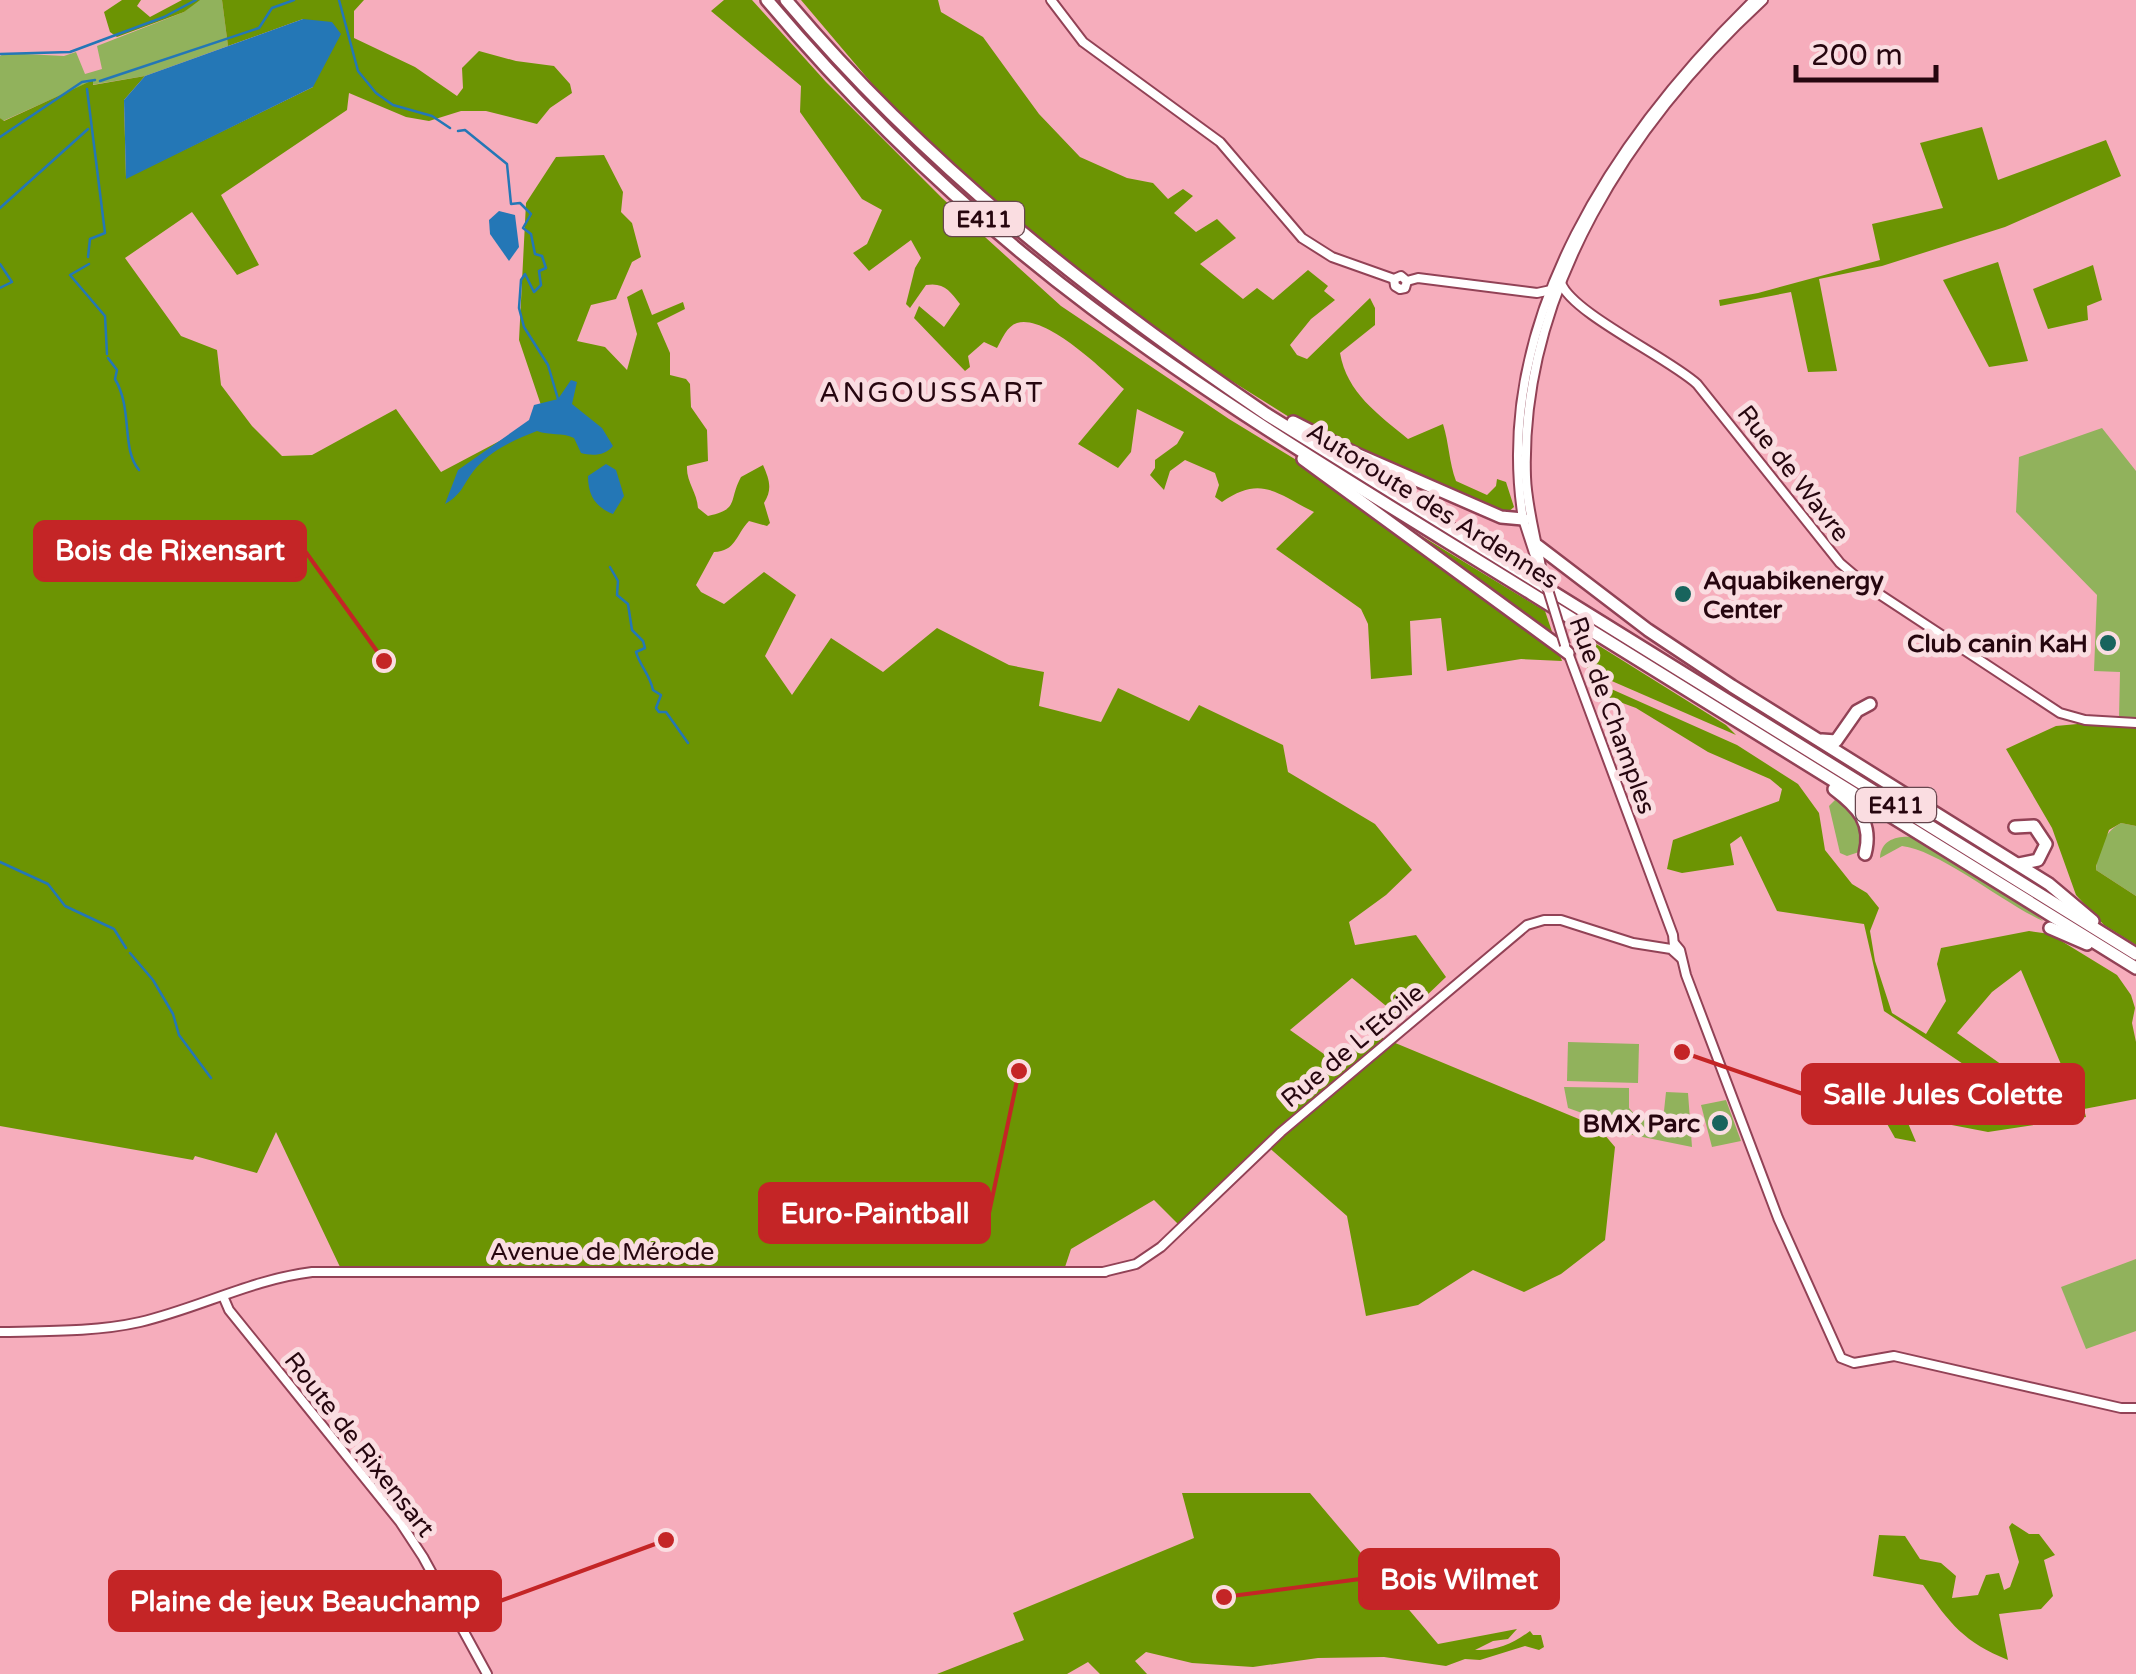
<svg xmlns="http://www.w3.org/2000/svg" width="2136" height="1674" viewBox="0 0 2136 1674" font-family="'Varela Round',sans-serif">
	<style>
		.green { fill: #91b25c }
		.forest { fill: #6c9403 }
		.water { fill: #2477b6 }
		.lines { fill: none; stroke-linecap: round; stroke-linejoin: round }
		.stream { stroke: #2477b6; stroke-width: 2.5 }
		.secondary-casing { stroke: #924256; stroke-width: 12 }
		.highway-casing { stroke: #924256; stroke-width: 16 }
		.secondary { stroke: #fff; stroke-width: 8 }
		.highway { stroke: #fff; stroke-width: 11 }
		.secondary-bridge-casing { stroke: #924256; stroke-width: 12; stroke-linecap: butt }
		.secondary-bridge { stroke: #fff; stroke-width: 8 }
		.poi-dot { fill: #18645d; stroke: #fadde1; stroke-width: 4 }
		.labels { text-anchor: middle; stroke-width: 10; stroke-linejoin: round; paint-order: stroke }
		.shield { fill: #fadde1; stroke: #66464e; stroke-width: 2.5 }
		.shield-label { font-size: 22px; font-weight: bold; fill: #26060f }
		.street-label { font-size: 25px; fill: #26060f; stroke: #fadde1 }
		.poi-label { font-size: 25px; font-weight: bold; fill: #26060f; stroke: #fadde1; text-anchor: end }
		.neighbourhood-label { font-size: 28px; letter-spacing: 2.5px; fill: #26060f; stroke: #fadde1 }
		.leader { fill: none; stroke: #c42526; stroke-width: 4 }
		.callout-dot { fill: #c42526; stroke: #fadde1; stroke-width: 4 }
		.callout { fill: #c42526; stroke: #c42526; stroke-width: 4 }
		.callout-label { font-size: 28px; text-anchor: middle; font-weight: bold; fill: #fff }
	</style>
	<rect width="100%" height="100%" fill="#f6adbc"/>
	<g class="green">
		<polygon points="198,0 222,0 228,46 145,76 91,85 92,81 3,121 0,118 0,56 5,53 64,56 76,52 85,74 102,69 97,46 184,12"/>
		<polygon points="2102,428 2136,471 2136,719 2119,718 2120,672 2094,671 2097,595 2016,512 2019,457"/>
		<polygon points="1839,796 1861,817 1862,851 1847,856 1840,853 1829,806"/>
		<path d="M2121,823l15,3v70l-40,-26c1,-20 7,-37 25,-47z"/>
		<path d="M1912,837l124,77 7,7c-40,-18 -104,-71 -141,-75l-22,12c1,-18 16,-22 32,-21z"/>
		<polygon points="1568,1042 1639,1044 1638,1083 1567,1081"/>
		<polygon points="1564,1087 1629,1088 1629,1108 1637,1117 1652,1118 1664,1111 1666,1092 1688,1093 1692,1147 1618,1132 1613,1124 1568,1108"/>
		<polygon points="1726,1100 1741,1141 1712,1147 1701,1105"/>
		<polygon points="2136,1259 2136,1331 2086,1349 2061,1287"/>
	</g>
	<g class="forest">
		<polygon points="122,0 141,0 137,6 150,17 182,0 200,0 184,12 117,37 110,32 104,12"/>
		<path d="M222,0h142l-10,11v27l61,29 42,29 6,-8 -1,-20 17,-17 37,10 38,5 16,18 2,9 -22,15 -13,16 -51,-13h-25l-32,10 -23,-4 -57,-24 -2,17 -126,85 38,70 -22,10 -45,-63 -67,46 56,78 36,14 4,35 31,41 30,30 30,-1 84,-46 45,63 104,-55 -26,-77 7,-137 30,-46 48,-2 19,37 -2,20 11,11 9,34 -9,5 -16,37 -25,6 -14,36 28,6 22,23 10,-36 -10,-37 15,-8 10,26 31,-13 2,7 -28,14 13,30v22l16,4 4,5 1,23 16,23 1,31 -21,5c-1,16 10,26 11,42l10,8c32,-7 20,-15 33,-39l22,-12c6,14 10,24 1,38l6,20 -3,3 -18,-5c-14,15 -13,30 -35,31l-18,33 5,7 23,12 40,-32 32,23 -31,61 27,39 39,-57 52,34 54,-44 72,37 35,7 -5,34 62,16 17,-34 71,33 10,-16 84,40 5,27 87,52 37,46 -26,25 -37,27 6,23 61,-10 30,42 -44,42 -50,-41 -62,52 48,34 38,-29 222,92 17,20 -10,93 -44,34 -37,18 -51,-22 -55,35 -52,11 -19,-100 -82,-72 -87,80 -24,-24 -83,49 -6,18h-725l-64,-135 -19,41 -62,-17 -2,4 -193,-34v-1008l4,3 89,-41v5l52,-9 -21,24 2,78 187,-91 -10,-68 -75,27z"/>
		<path d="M724,0h28l74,82 116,116 119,108 168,113 316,192 17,50 -41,-2 -74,12 -6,-53 -31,3 2,54 -41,4 -3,-55 -7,-15 -85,-60 38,-37c-38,-19 -53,-37 -92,-10l-7,-5 4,-12 -4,-12 -30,-13 -15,11 -6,19 -14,-15 5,-7v-8l22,-16 7,-12 -47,-23 -6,43 -13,16 -40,-24 46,-55c-21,-19 -78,-75 -107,-66 -10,3 -15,16 -20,25l-13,-6 -16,14 2,11 -5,4 -51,-53 5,-12 25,21 16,-23c-10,-13 -16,-22 -34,-19l-16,23 -4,-4 9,-36 6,-10 -10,-18 -42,31 -16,-18 14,-9 15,-34 -20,-11 -62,-87 1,-26 -90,-75z"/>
		<path d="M801,0h137l3,12 42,25 56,77 41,43 47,21 26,5 15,16 15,-10 10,7 -19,17 22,19 21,-13 19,19 -36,26 43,35 14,-11 16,12 35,-30 20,16 -4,5 11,9 -24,19 -21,26 7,10 10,4 63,-61 5,10v17l-35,28c7,40 38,61 68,86l35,-15c6,19 6,38 13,57l31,14 9,-9 1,-7 9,3 8,25 -6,5 -9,-1 -202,-89 -75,-47 -166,-118 -160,-145z"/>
		<polygon points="1982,127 1998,180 2106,140 2121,176 2005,227 1882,266 1819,279 1837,371 1808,372 1791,292 1720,306 1719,300 1758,293 1880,260 1872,224 1943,208 1920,143"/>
		<polygon points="1998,262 2028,361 1989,367 1943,280"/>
		<polygon points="2093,265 2102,300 2087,306 2088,320 2048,329 2033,289"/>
		<polygon points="1569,627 1726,725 1736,735 1591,672 1579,658"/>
		<polygon points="1600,684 1737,745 1798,784 1819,813 1825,850 1852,884 1867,893 1879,908 1870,931 1875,961 1892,1013 1926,1034 1946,1001 1937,964 1941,948 2029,931 2050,934 2117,975 2131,995 2135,1008 2132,1023 2136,1042 2136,1099 2084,1109 2086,1117 1988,1132 1905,1116 1916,1142 1895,1138 1886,1122 1893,1112 1904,1109 1987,1119 2074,1095 2021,970 1992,992 1957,1033 2019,1077 2005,1092 1884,1011 1864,924 1777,911 1741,836 1730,844 1734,865 1682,873 1667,869 1673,840 1779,801 1782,789 1770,779 1708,752 1636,708 1590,691 1591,685"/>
		<polygon points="2088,723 2136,725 2136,826 2121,823 2109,830 2096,866 2096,870 2136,896 2136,945 2104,925 2076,895 2052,828 2006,749 2056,726"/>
		<path d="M1182,1493h128l128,151 79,-15 -9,10 -15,2 -18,9c22,1 37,-6 55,-19l3,4h8l3,12 -5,3 -14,-4 -45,14 -15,-1 -19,7 -62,-9 -66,1 -65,9 -61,-4 -46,-11 -11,9 12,13h-47l-12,-12 -21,12h-130l87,-34 -11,-27 181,-75z"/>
		<path d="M2012,1523l17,11h10l16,21 -11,5 9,36 -12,13 -42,5 9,46c-44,-18 -58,-36 -85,-75l-50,-9 6,-41 26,1 15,23 21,4 15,13 -4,22 26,-3 8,-20 13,-2 5,17 6,-3 9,-25 -10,-35z"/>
	</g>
	<g class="water">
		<polygon points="303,19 332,22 341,34 313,87 126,179 124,100 145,76"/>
		<polygon points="499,211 515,215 519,247 509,261 490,234 489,220"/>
		<path d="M571,380l6,2 -5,22 30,24 11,18c-8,10 -21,10 -32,7l-7,-15c-12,-6 -24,-2 -37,-7 -23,9 -44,18 -61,37 -13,15 -12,25 -31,36l13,-34 71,-50 5,-15 24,-6z"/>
		<path d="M606,464l10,6 8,26 -11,18c-18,-7 -25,-19 -25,-38z"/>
	</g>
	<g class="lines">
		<g class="stream">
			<polyline points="339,0 358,71 376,93 393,105 432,116 450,128"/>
			<polyline points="0,54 70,52 164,17 196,0"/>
			<polyline points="100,81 259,28 272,8 294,0"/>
			<polyline points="87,89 105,233 90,239 88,257"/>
			<polyline points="458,131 465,130 507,164 511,204 520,203 531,214 523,228 531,234 535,254 542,256 546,268 539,271 541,285 534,292 525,274 521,280 519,308 524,327 548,365 558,399"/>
			<polyline points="0,137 82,82 95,80"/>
			<polyline points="0,208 88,129"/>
			<polyline points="0,264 12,282 0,288"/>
			<polyline points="89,264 70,275 105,316 107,354"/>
			<path d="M108,358l9,12 -2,9c18,30 6,70 24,91"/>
			<path d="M610,567l8,14 -1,14 11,9 4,26 11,11 2,7 -9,4c4,14 14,23 17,38l8,5 -5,13 3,4h7l22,31"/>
			<polyline points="0,862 48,884 65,906 114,929 126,948"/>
			<polyline points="130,953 153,980 173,1014 179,1035 211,1078"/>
		</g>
		<g class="secondary-casing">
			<g id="secondary">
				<polyline points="1051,0 1083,42 1220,142 1302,238 1332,257 1394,279 1401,276 1407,281 1418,278 1537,293 1551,290"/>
				<polyline points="1394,279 1395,286 1400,289 1405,288 1407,281"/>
				<path d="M1561,283c11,30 106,74 136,101l143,179 27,23 193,127 25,7 51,3"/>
				<path d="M1523,519c-32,-200 95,-386 231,-519"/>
				<polyline points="1523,519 1536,559"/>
				<path d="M1541,567c-5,-30 -14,-60 -15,-90 -6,-186 105,-355 237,-477"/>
				<polyline points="1567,650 1673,935 1674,946"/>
				<polyline points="1675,944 1680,950 1686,975 1778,1218 1841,1358 1854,1363 1894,1356 2121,1408 2136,1408"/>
				<polyline points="1103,1272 1136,1264 1161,1247 1281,1132 1527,925 1544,920 1561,920 1633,943 1671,949 1681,958"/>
				<polyline points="223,1296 229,1310 400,1522 423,1557 487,1674"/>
				<path d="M0,1332c46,-1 96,0 140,-10 59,-14 113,-43 172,-50h793"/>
			</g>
		</g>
		<g class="highway-casing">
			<g id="highway">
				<path d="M767,0c96,114 206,219 325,308 140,105 292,194 440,286 201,125 402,250 604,374"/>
				<path d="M786,0c138,164 304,294 480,414l870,540"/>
				<polyline points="1293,422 1352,452 1501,517 1523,519"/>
				<polyline points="1303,459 1568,653"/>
				<polyline points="1538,546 1648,630 1732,686 2049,884 2093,921"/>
				<polyline points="1822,740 1836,741 1857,711 1870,704"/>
				<path d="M1834,789c24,18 39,34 31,65"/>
				<polyline points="2015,827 2034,826 2046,844 2038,860 2019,864"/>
				<polyline points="2050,928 2087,944"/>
			</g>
		</g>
		<use href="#secondary" class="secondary"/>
		<use href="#highway" class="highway"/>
		<g class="secondary-bridge-casing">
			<polyline id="secondary-bridge" points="1541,567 1565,645"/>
		</g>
		<use href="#secondary-bridge" class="secondary-bridge"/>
	</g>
	<g class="poi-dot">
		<circle cx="1683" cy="594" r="10"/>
		<circle cx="2108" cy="643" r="10"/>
		<circle cx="1720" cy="1123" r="10"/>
	</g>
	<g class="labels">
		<g class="shield">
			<rect x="944" y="202" width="80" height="34" rx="8"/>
			<rect x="1856" y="788" width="80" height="34" rx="8"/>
		</g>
		<g class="shield-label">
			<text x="984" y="227">E411</text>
			<text x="1896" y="813">E411</text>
		</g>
		<g class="street-label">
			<text transform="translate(1794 473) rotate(52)" y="9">Rue de Wavre</text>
			<text transform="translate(1433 505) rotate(32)" y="9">Autoroute des Ardennes</text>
			<text transform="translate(1613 715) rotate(70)" y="9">Rue de Champles</text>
			<text transform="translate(1352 1045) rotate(-40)" y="9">Rue de L'Etoile</text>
			<text x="602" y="1260">Avenue de Mérode</text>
			<text transform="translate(360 1444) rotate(52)" y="9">Route de Rixensart</text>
		</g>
		<g class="poi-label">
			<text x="1703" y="589" text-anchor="start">Aquabikenergy<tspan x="1703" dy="29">Center</tspan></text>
			<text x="2088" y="652">Club canin KaH</text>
			<text x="1700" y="1132">BMX Parc</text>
		</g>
		<g class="neighbourhood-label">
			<text x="932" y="402">ANGOUSSART</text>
		</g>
	</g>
	<path class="leader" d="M384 661L305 551M1682 1052L1803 1094M1019 1071L989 1213M1224 1597L1360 1579M666 1540L500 1601"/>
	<g class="callout-dot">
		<circle cx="384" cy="661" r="10"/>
		<circle cx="1682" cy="1052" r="10"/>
		<circle cx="1019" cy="1071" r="10"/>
		<circle cx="1224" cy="1597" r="10"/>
		<circle cx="666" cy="1540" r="10"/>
	</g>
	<g class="callout">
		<rect x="35" y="522" width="270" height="58" rx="10"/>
		<rect x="1803" y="1065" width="280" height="58" rx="10"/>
		<rect x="760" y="1184" width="229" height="58" rx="10"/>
		<rect x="1360" y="1550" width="198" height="58" rx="10"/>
		<rect x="110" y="1572" width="390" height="58" rx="10"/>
	</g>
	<g class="callout-label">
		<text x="170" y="560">Bois de Rixensart</text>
		<text x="1943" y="1104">Salle Jules Colette</text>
		<text x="875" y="1223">Euro-Paintball</text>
		<text x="1459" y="1589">Bois Wilmet</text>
		<text x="305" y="1611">Plaine de jeux Beauchamp</text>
	</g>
	<path d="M1796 65v15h140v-15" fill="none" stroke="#26060f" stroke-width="5"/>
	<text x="1811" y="65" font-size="30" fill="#26060f" stroke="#fadde1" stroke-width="8" paint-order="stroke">200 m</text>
</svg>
